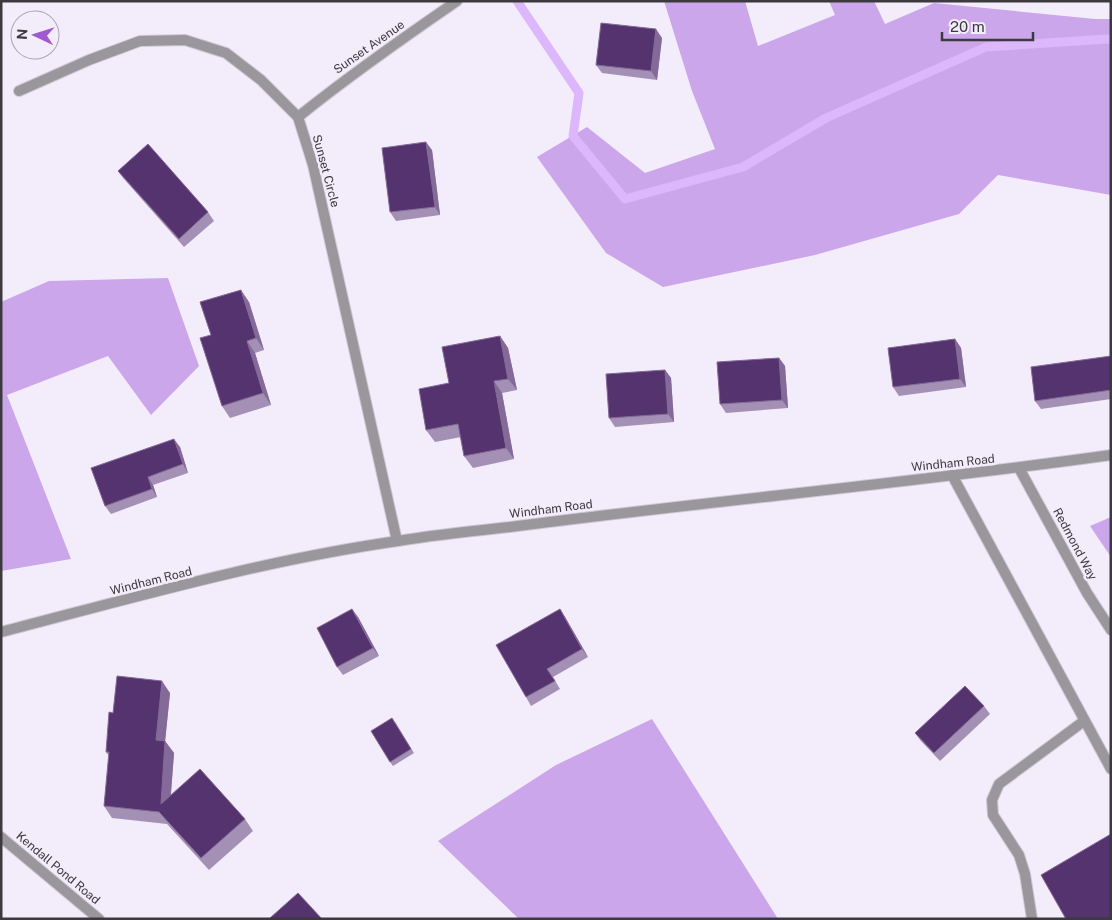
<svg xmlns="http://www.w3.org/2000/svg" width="1112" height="920" viewBox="0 0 1112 920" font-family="'Public Sans',sans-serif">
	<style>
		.forest { fill: #cba6ea }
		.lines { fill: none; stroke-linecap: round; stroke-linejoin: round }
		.stream { stroke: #dcb7fc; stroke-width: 9 }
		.service-casing { stroke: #cec8d5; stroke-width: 12 }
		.minor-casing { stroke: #cec8d5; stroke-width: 12 }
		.tertiary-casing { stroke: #cec8d5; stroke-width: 12 }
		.service { stroke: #99969c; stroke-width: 10 }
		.minor { stroke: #99969c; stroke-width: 10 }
		.tertiary { stroke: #99969c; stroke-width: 10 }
		.wall { fill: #a490b4 }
		.shaded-wall { fill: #846a98 }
		.building { fill: #55336e; stroke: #846a98 }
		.labels { text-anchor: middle; stroke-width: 5; stroke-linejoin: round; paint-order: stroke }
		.street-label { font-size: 12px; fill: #3c393f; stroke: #f3ecfb }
	</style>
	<rect width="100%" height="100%" fill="#f3ecfb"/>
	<g class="forest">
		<polygon points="664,1 745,1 758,46 835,15 829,1 874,1 885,24 934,3 1095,19 1111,19 1111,195 998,175 959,214 815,255 663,287 606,253 537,157 587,127 645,173 715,149 692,91"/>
		<polygon points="168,278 199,366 151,415 108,356 7,395 71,559 1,571 1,302 49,281"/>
		<polygon points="1111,517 1111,557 1090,526"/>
		<polygon points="652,719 778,919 519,919 438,841 556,765"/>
	</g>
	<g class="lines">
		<polyline class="stream" points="517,1 579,93 573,136 625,199 743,167 826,118 986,47 1107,39 1111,40"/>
		<g class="service-casing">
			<g id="service">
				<polyline points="952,475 1111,769"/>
				<polyline points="1032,919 1025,874 1019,855 993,815 992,800 999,784 1084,721"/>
			</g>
		</g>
		<g class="minor-casing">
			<g id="minor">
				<polyline points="19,91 89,60 140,41 185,40 226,53 261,80 298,117 313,165 397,541"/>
				<path d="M298,117c51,-41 105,-79 159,-116"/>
				<polyline points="1019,468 1087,593 1111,630"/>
			</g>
		</g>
		<g class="tertiary-casing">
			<g id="tertiary">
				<path d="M1,632c131,-34 263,-72 397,-91 37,-6 75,-10 112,-14 200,-26 401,-44 601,-72"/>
				<polyline points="1,837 99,919"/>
			</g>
		</g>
		<use href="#service" class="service"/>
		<use href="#minor" class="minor"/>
		<use href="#tertiary" class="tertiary"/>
	</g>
	<g class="wall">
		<polygon points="662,38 657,80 602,73 596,65"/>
		<polygon points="432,150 440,215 396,221 390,212"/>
		<polygon points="118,171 208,212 214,221 184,247 124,179"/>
		<polygon points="249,302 264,350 255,353 271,405 230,418 222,406"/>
		<polygon points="500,336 508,348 517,390 502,393 514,459 473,468 464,456 461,437 435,442 426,430 449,383"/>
		<polygon points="955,339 961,348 966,387 899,396 893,387"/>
		<polygon points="1111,356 1111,399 1041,409 1035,401"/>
		<polygon points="779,358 785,366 788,408 726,413 720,404"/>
		<polygon points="665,370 671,378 674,422 615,427 609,418"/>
		<polygon points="180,447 188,473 153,485 157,497 111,514 105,506"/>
		<polygon points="560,609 565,617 588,657 553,677 560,689 531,706 526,697"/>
		<polygon points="358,617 379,656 343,675 337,667"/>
		<polygon points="170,693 165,741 174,753 171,795 245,819 253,831 209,870 167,824 112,818 104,806 109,756 106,752 113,713"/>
		<polygon points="984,706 990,714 940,761 921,741 915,733"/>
		<polygon points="395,722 414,753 393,766 390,762"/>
	</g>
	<g class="shaded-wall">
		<polygon points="656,29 662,38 657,80 651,71"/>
		<polygon points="426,142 432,150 440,215 435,207"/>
		<polygon points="241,290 249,302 264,350 256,338"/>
		<polygon points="500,336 508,348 517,390 508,379"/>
		<polygon points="955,339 961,348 966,387 960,379"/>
		<polygon points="247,341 255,353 271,405 263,393"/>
		<polygon points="779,358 785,366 788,408 782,400"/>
		<polygon points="665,370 671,378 674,422 668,414"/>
		<polygon points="494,381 502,393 514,459 506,448"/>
		<polygon points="174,439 180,447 188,473 183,464"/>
		<polygon points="148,477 153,485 157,497 152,489"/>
		<polygon points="352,609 358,617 379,656 373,648"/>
		<polygon points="560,609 565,617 588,657 582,649"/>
		<polygon points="162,681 170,693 164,752 156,740"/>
		<polygon points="165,741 174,753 169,816 161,804"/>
	</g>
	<g class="building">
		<polygon points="601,23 656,29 651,71 596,65"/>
		<polygon points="426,142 435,207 390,212 382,148"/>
		<polygon points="148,144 208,212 179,239 118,171"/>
		<polygon points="241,290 256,338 247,341 263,393 222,406 200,338 211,335 200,302"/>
		<polygon points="500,336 508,379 494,381 506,448 464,456 458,424 426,430 419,389 449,383 442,347"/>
		<polygon points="955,339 960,379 893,387 888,348"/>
		<polygon points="1111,356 1111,390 1035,401 1031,367"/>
		<polygon points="779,358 782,400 720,404 717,362"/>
		<polygon points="665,370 668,414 609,418 606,374"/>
		<polygon points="174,439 183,464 148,477 152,489 105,506 91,468"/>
		<polygon points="352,609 373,648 337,667 317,628"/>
		<polygon points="560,609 582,649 547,669 555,681 526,697 496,645"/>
		<polygon points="117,676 162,681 156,740 165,741 161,804 200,769 245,819 201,858 159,812 104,806 109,752 106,752 109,712 113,713"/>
		<polygon points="965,686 984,706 934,753 915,733"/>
		<polygon points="392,718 411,749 390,762 371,731"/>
		<polygon points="1111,834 1111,919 1066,919 1041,875"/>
		<polygon points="298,893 322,919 271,919 270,918"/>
	</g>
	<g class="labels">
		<g class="street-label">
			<text transform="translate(369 47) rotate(-35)" y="4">Sunset Avenue</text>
			<text transform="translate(326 171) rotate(75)" y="4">Sunset Circle</text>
			<text transform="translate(953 463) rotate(-6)" y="4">Windham Road</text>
			<text transform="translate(551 509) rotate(-7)" y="4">Windham Road</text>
			<text transform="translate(1075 544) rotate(62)" y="4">Redmond Way</text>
			<text transform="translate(151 581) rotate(-14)" y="4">Windham Road</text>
			<text transform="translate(58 868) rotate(40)" y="4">Kendall Pond Road</text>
		</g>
	</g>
	<rect width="1112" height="920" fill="none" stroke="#3c393f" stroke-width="5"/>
	<g transform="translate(35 35) rotate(274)"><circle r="24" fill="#f3ecfb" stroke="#aaa4b0"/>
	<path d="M0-4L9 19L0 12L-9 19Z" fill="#9f5ad0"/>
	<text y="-8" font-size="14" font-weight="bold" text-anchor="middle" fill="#3c393f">N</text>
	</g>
	<path d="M942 32v8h91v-8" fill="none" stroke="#3c393f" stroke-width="2.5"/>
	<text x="950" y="32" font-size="15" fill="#3c393f" stroke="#f3ecfb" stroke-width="4" paint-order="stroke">20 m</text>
</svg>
